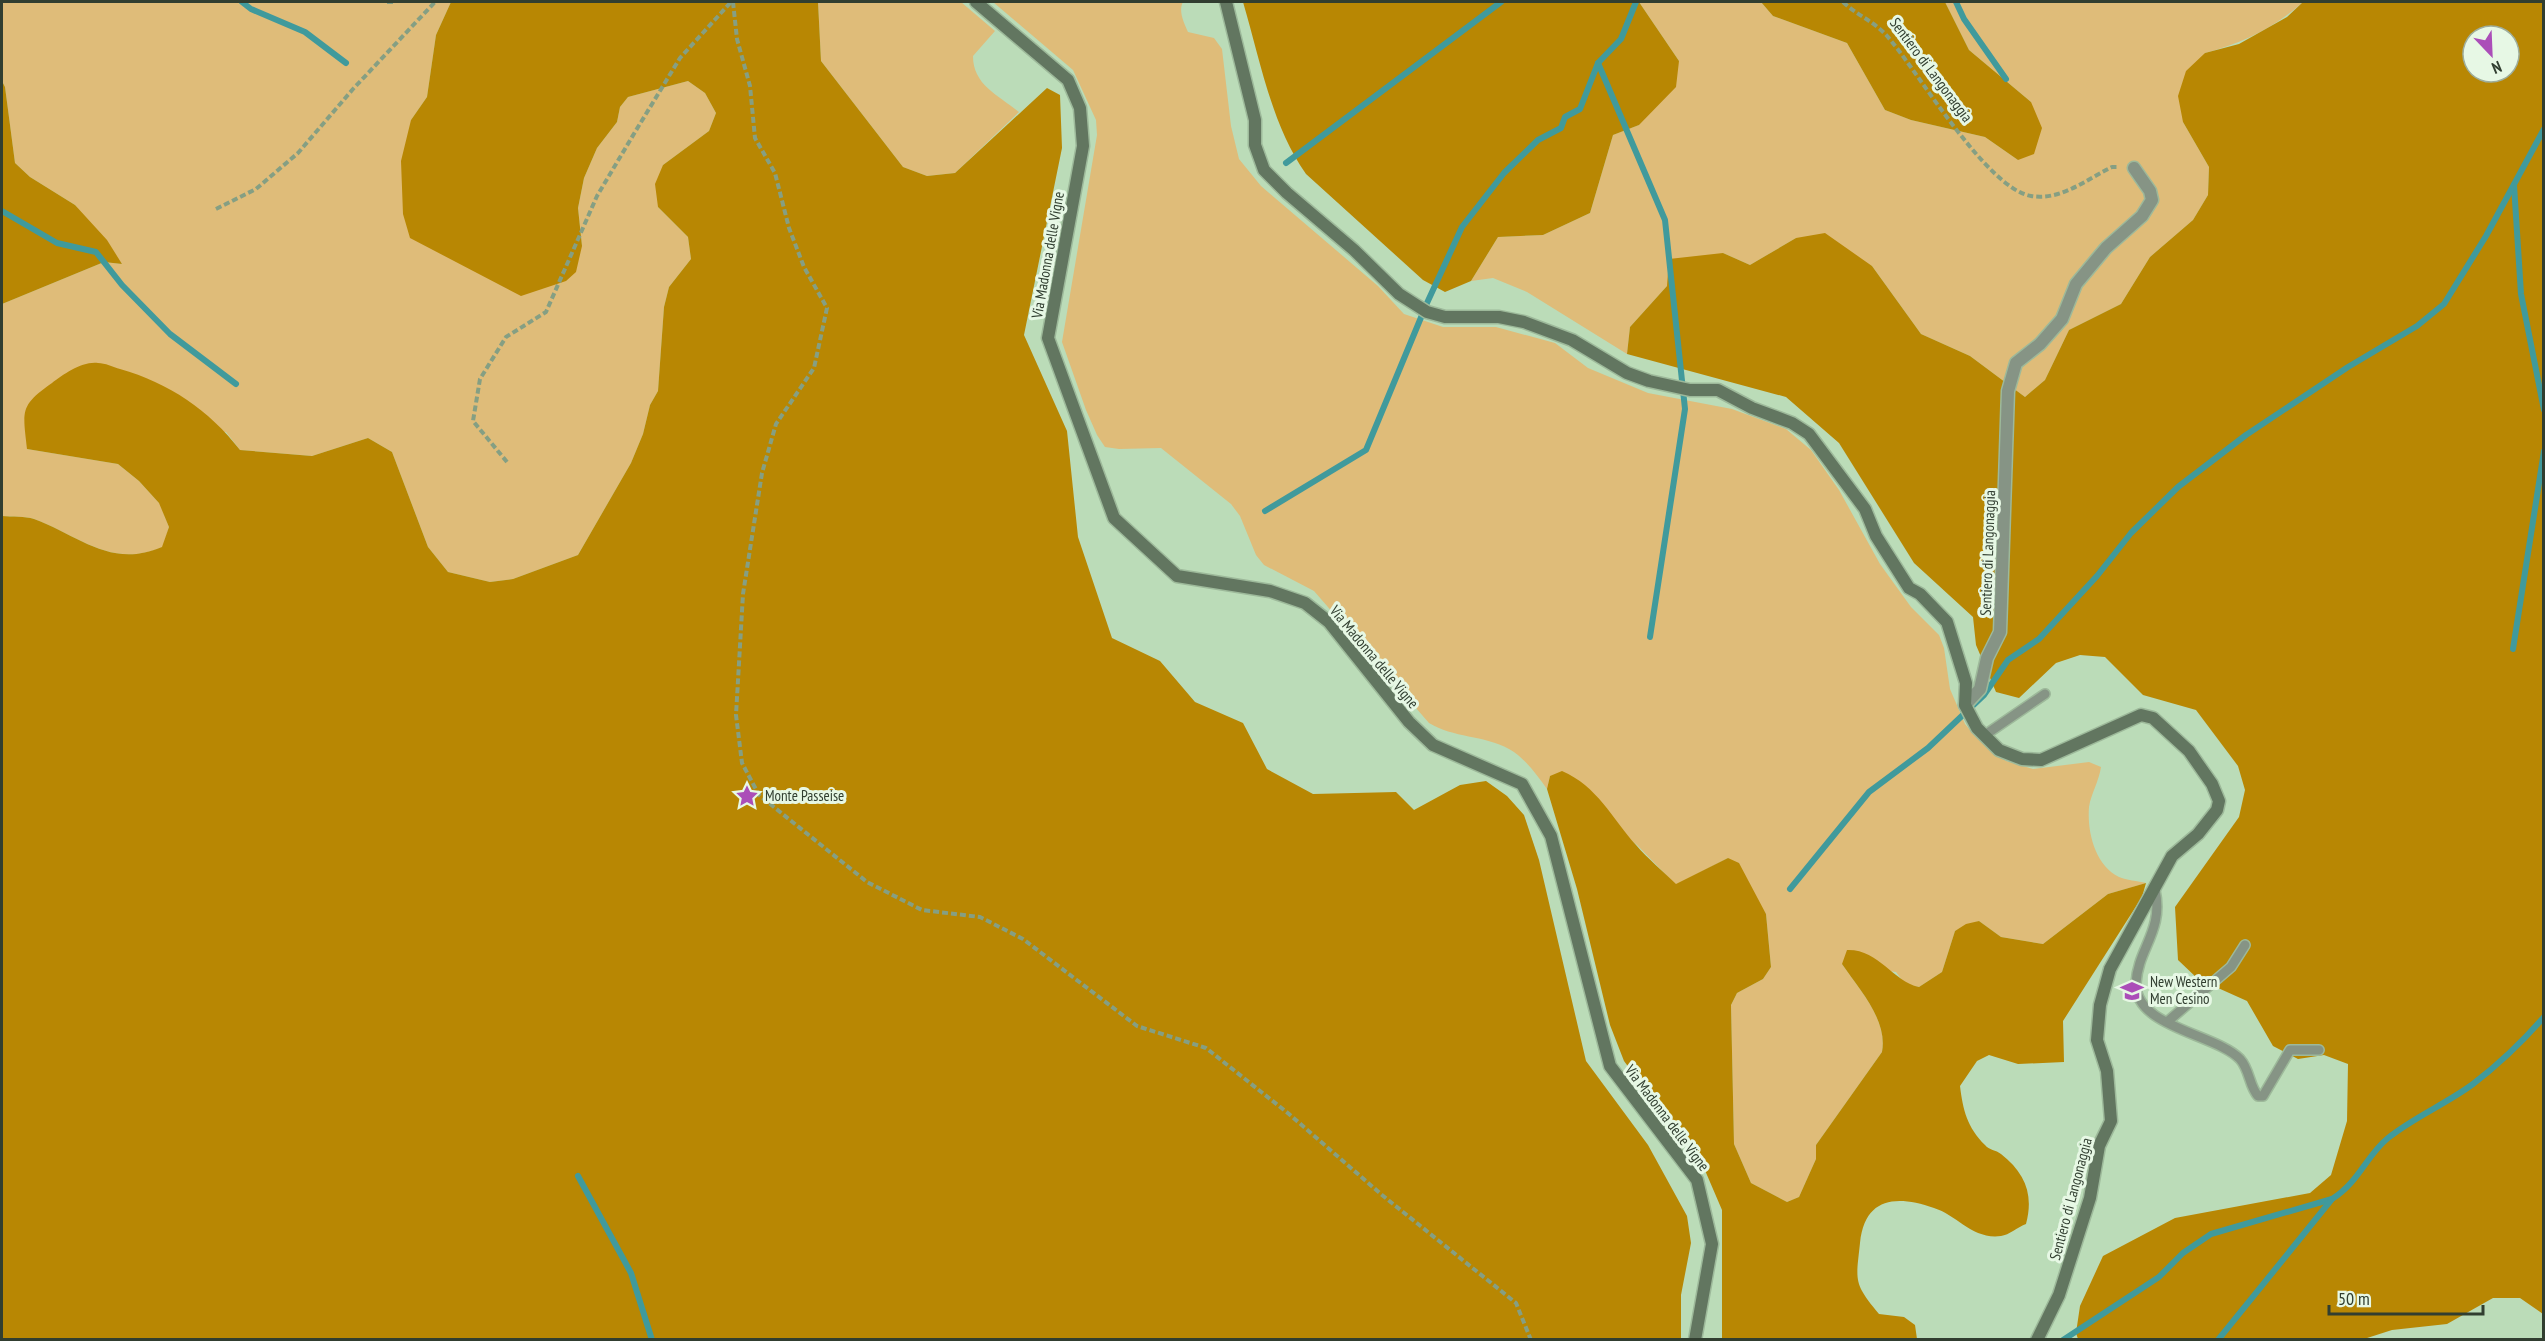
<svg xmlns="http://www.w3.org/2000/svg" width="2545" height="1341" viewBox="0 0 2545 1341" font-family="'PT Sans Narrow',sans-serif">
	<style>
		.green { fill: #dfbc79 }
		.forest { fill: #b88703; fill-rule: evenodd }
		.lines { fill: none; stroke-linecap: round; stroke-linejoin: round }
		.stream { stroke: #409a9c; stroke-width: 6 }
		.lane-casing { stroke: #9db99a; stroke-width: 12 }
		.street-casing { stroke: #9db99a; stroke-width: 15 }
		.secondary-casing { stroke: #9db99a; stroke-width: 15 }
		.path { stroke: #859f83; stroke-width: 4; stroke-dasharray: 6 3; stroke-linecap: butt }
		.lane { stroke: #869485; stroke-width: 9 }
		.street { stroke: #869485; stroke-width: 12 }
		.secondary { stroke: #627660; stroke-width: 12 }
		.labels { text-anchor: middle; stroke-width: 6; stroke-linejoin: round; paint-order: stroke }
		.street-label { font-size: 15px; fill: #313e30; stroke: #e7f8e5 }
		.poi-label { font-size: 15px; fill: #313e30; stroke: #e7f8e5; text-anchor: start }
	</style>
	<rect width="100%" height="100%" fill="#bbdcb8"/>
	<g class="green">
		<path d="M2,2h449l-15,33 -9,62 -16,23 171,126 -4,-38 6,-30 13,-30 20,-26 3,-15 8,-10 60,-16 17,12 11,20 -7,18 -46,34 -5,42 30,30 3,22 -22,28 -5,20 -6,84 -8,14 -7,29 -12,29 -53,92 -65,24 -23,3 -42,-10 -20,-25 -36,-95 -24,-14 -56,18 -72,-6 -14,-18 -199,17 91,15 21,17 21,23 9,23 -6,20c-52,22 -83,-11 -129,-28 -9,-3 -22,-2 -32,-3v-212l102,-42 18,2 -47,-59 -45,-28 -15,-14 -10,-76 -3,-6z"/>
		<path d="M818,2h143l34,29 -22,25c0,29 25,39 46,56l-64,61 -28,3 -24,-9 -82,-106z"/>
		<path d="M993,2h190c-5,9 1,21 5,30l26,6 8,11 9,77 8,33 22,27 117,100 26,28 39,13h53l59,16 33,25 60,25 84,16 54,20 25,21 28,40 41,74 31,43 28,28 5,13 6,41 15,35 9,11 32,26 27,8 56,-7 12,5c-2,14 -10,27 -12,40 -2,25 6,58 30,70 7,3 19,4 27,6l-38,11 -65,50 -42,-7 -22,-16 -24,10 -13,41 -23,15 -14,-3 -9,-12 -54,-8c17,25 46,56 40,88l-66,93v14l-17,38 -12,5 -36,-19 -17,-39 -3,-139 6,-12 26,-14 8,-12 -5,-53 -38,-56 -52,27 -39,-40 -87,-69 -3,13c-10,-14 -22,-31 -38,-40 -25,-14 -56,-11 -80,-26l-115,-132 -50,-26 -8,-10 -16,-39 -9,-12 -70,-56 -42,1 -14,-2 -8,-12 -11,-25 -24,-68 35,-207 -1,-15 -23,-50z"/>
		<path d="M1639,2h122l12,14 74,27 38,67 26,10 74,17 33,23 13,-58 -62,-52 -24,-48h358c-29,26 -60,41 -98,51l-22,69 26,45 -1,28 -15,25 -43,37 -29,47 -52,26 -24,50 -20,17 -55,-41 -49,-22 -49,-68 -76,-28 -46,27 -27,-12 -56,33 -37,41 -3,27 -100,-62 -34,-14 -22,3 27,-44 45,-2 47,-22 23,-78 26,-10 40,-64z"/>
	</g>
	<g class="forest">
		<path d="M451,2h367l3,59 82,106 24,9 28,-3 92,-85 13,7 2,53 -38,187 43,96 11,106 34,101 48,23 35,41 48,21 24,46 46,25 83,-2 18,18 46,-25 26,-4 21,15 17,19 15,45 47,201 62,84 39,71 4,27 -10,52v44h-1679v-823c10,1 23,0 32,3 46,17 77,50 128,28l7,-20 -10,-24 -20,-22 -21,-17 -91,-15c-4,-38 -8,-43 25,-66 12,-9 30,-22 46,-20 7,0 15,4 22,6 49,14 89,41 120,81l72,6 56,-18 24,14 36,95 20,25 42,10 23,-3 65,-24 53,-92 12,-29 7,-29 8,-14 6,-84 5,-20 22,-28 -3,-22 -30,-30 -3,-23 8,-19 46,-34 7,-18 -11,-20 -17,-12 -60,16 -8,10 -3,15 -20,26 -13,30 -6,30 4,38 -6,26 -10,9 -45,15 -111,-58 -7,-24 -2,-53 10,-41 16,-23 9,-62z"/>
		<path d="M1243,2h396l40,59 -3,26 -37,38 -26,10 -23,78 -47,22 -45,2 -27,44 -26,11 -22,-12 -117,-106c-35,-50 -46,-115 -63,-172z"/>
		<polygon points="1761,2 1945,2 1969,50 2031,102 2042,128 2034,154 2018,160 1985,137 1911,120 1885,110 1847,43 1773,16"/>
		<path d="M2303,2h240v1312l-23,-16h-27l-46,26 -55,6 -28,9h-286l-2,-6 4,-27 23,-50 72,-38 135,-25 21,-18 16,-54 1,-57 -24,-9 -26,4 -25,-13 -26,-45 -49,-22 -20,-19 -3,-53 64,-90 6,-27 -7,-24 -42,-56 -53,-15 -38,-38 -25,-2 -24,8 -37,35 -23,-6 -20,-47 -3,-28 -59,-54 -75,-120 -53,-46 -159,-43 3,-27 37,-41 2,-27 54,-6 27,12 46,-27 29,-5 47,33 49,68 49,22 55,41 20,-17 24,-50 52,-26 29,-47 43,-37 15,-25 1,-28 -26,-45 -5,-26 8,-25 19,-18 34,-9 48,-27zM2473,36h36v36h-36z"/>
		<polygon points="2,81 5,87 15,163 30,177 75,205 107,240 122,264 104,262 2,304"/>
		<path d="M1562,771c35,15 50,47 74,74 12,14 27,26 40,39l52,-26 11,5 27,51 5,53 -8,12 -26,14 -6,12 3,139 17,39 36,19 12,-5 17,-38v-14l66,-93c6,-32 -23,-63 -40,-88l5,-14c32,-1 45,31 72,37l23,-15 13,-41 11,-7 13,-3 22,16 42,7 65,-50 38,-11 -4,14 -79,124 1,41 -46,2 -29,-9 -12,6 -17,25c3,24 7,41 25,59 4,5 11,5 16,9 24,19 33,40 25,70 -8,3 -17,11 -25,12 -28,4 -44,-21 -67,-28 -38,-13 -69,-11 -74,35 -4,38 -7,40 19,71l25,3 11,8 2,14h-195v-129l-18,-42 -80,-107 -14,-36 -33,-136 -30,-100 3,-13z"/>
	</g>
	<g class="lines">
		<g class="stream">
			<polyline points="242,2 251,9 305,32 346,63"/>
			<polyline points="1956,2 1964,19 2006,79"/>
			<polyline points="1598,63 1665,220 1685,409 1650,637"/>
			<polyline points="1286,163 1501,2"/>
			<polyline points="2514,185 2521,294 2544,410"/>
			<polyline points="2,211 57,243 96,252 122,285 170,334 236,384"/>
			<polyline points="1265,511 1366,450 1427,303 1462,227 1504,173 1538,140 1561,128 1565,117 1580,109 1598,63 1621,39 1636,2"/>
			<polyline points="2513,649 2544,451"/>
			<polyline points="1790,889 1869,792 1928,748 1984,695 2008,660 2039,639 2097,576 2131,533 2178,487 2246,435 2348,367 2417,326 2444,304 2486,236 2544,129"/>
			<polyline points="578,1176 631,1273 652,1340"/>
			<polyline points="2063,1340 2159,1277 2183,1253 2211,1234 2332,1199"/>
			<path d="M2218,1340l114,-141c27,-17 34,-43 56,-61 26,-21 58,-34 85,-54 25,-19 50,-43 71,-67"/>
		</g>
		<g class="lane-casing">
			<g id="lane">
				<polyline points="1985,735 2045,694"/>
				<path d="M2155,890c9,41 -17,58 -19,93 -2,44 80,51 104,76 10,11 9,27 18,37h5l27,-46h29"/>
				<polyline points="2167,1022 2231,967 2245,945"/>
			</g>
		</g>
		<g class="street-casing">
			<polyline id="street" points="1965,705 1980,689 1987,658 2000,632 2008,391 2016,363 2040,344 2062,319 2076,284 2106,248 2142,216 2152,200 2150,191 2134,168"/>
		</g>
		<g class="secondary-casing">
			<g id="secondary">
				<polyline points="976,2 1068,80 1080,108 1083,146 1048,338 1114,518 1177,576 1270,591 1305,603 1329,622 1409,722 1433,745 1522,784 1551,836 1610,1066 1697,1180 1712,1244 1695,1340"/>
				<polyline points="1226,2 1255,120 1255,145 1264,170 1287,193 1354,250 1399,294 1427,312 1445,317 1499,317 1524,322 1572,340 1627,373 1649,381 1690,390 1718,390 1752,408 1792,423 1809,434 1865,509 1876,536 1909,588 1920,594 1947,622 1966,683 1965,705 1977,728 1999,750 2022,759 2041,760 2141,715 2153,718 2189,751 2212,784 2219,801 2217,810 2198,834 2172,856 2110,969 2100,1005 2097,1040 2107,1071 2111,1121 2099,1146 2090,1198 2059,1295 2037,1340"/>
			</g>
		</g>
		<g class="path">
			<polyline points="387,2 393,2"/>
			<polyline points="733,2 737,39 750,86 755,138 775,173 789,228 804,267 827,308 814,368 776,424 762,473 743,594 736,715 742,763 759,795 867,882 922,910 980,917 1023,939 1137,1026 1206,1048 1289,1114 1382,1195 1516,1303 1531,1340"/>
			<path d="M1843,2c17,16 33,19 49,40 29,35 96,147 139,154 30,5 56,-17 81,-29h7"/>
			<polyline points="216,209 256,189 298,153 353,89 435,2"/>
			<polyline points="507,462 473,421 480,379 506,337 546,312 597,196 635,132 680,58 731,2"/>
		</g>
		<use href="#lane" class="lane"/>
		<use href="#street" class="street"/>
		<use href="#secondary" class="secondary"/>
	</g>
	<defs>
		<g id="sight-bare" transform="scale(1.8)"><path d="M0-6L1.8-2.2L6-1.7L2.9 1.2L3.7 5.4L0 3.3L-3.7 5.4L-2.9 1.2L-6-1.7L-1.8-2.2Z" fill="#ab4eb8" stroke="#e7f8e5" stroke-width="2.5" paint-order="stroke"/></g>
		<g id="school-bare" transform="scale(1.8)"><path d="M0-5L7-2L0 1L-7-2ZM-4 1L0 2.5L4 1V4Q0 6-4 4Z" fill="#ab4eb8" stroke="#e7f8e5" stroke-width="2.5" paint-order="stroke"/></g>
	</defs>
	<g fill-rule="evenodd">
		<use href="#sight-bare" x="747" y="796"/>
		<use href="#school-bare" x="2132" y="991"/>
	</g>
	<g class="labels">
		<g class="street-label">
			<text transform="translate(1931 70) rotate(53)" y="5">Sentiero di Langonaggia</text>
			<text transform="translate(1048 255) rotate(-80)" y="5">Via Madonna delle Vigne</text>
			<text transform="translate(1988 553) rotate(-88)" y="5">Sentiero di Langonaggia</text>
			<text transform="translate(1374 657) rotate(50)" y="5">Via Madonna delle Vigne</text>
			<text transform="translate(1667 1118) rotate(53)" y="5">Via Madonna delle Vigne</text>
			<text transform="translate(2071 1199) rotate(-75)" y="5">Sentiero di Langonaggia</text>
		</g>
		<g class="poi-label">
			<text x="765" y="801">Monte Passeise</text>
			<text x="2150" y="987">New Western<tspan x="2150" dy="17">Men Cesino</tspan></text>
		</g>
	</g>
	<rect width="2545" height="1341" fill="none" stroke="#313e30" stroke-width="6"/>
	<g transform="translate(2491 54) rotate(157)"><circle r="28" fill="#e7f8e5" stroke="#9eae9d" stroke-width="1.5"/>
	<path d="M0-4.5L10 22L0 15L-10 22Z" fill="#ab4eb8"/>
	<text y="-9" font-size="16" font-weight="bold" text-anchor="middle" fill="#313e30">N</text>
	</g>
	<path d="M2329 1305v9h154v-9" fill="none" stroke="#313e30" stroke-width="3"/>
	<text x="2338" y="1305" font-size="18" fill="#313e30" stroke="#e7f8e5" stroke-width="4.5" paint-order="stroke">50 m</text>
</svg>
